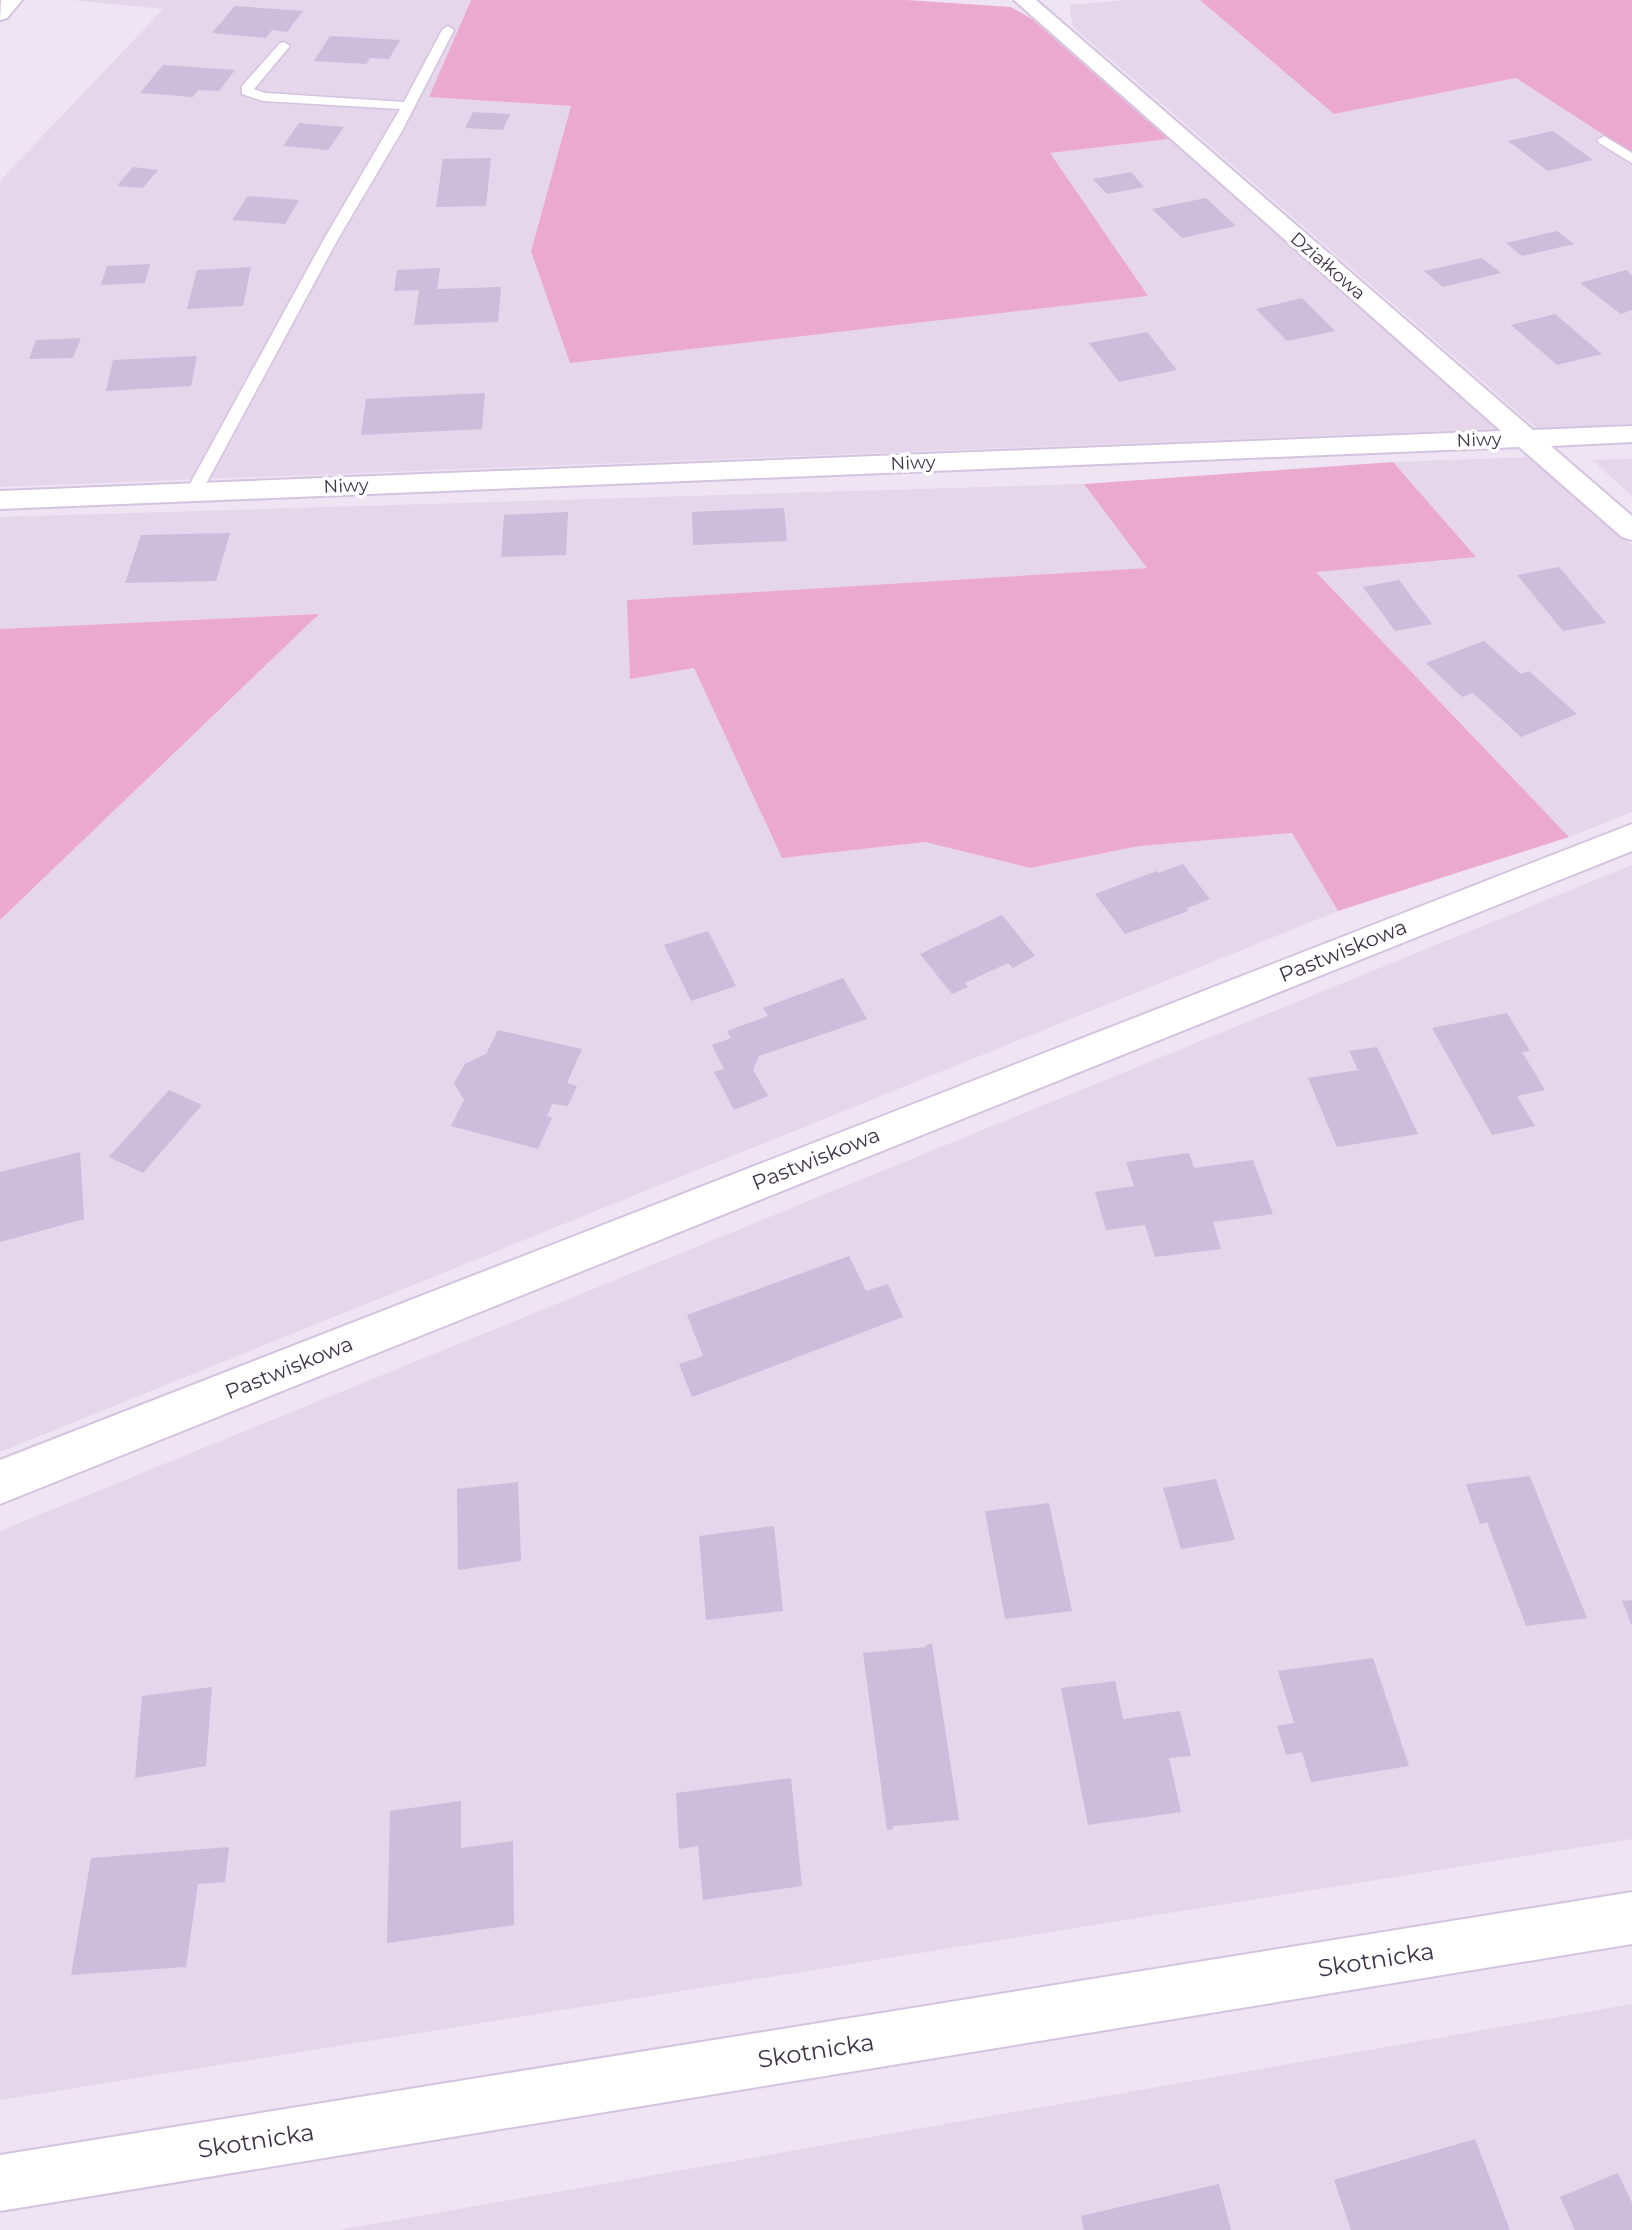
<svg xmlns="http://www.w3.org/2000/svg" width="1632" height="2230" viewBox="0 0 1632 2230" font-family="Montserrat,sans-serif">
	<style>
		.residential { fill: #e5d6ec }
		.green { fill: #eca9d0 }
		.building { fill: #cdbcda }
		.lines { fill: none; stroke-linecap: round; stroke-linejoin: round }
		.lane-casing { stroke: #d4c3de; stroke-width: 3 }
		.street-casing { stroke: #d4c3de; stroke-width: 4 }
		.lane { fill: #fff; fill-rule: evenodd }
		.street { fill: #fff; fill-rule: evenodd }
		.labels { text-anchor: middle; stroke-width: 7; stroke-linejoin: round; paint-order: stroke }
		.far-street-label { font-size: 18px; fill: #3f3347; stroke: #fff }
		.street-label { font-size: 21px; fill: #3f3347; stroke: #fff }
		.near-street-label { font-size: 24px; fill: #3f3347; stroke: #fff }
	</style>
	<rect width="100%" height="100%" fill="#efe4f4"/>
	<g class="residential">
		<polygon points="72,0 471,0 430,97 571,106 531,251 1147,297 1050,153 1168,139 1499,429 0,487 0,181 163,9"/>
		<polygon points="1127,0 1200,0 1334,114 1516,78 1632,153 1632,424 1536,428 1073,27 1069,5"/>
		<polygon points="1533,457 1632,545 1632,812 1569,837 1315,571 1475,557 1393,462"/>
		<polygon points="1632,459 1632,496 1592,460"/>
		<polygon points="1084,484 1148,568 628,600 630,679 694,668 782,858 925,842 1030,868 1139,846 1292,833 1338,911 0,1452 0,920 318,614 0,629 0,517"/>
		<polygon points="1632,865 1632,1839 0,2100 0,1531"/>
		<polygon points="1632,2004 1632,2230 339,2230"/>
	</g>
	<g class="green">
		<polygon points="471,0 906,0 1011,7 1032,19 1168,139 1050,153 1148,296 570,363 531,251 571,106 429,97"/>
		<polygon points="1200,0 1632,0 1632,153 1516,78 1334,114"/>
		<polygon points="1393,462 1476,557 1316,572 1569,837 1338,911 1292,833 1139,846 1030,868 925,842 782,858 694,668 630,679 627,600 1147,568 1084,484"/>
		<polygon points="319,614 0,920 0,629"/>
	</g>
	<g class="building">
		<polygon points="235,6 303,11 287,32 272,30 266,38 212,33"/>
		<polygon points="330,36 400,40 389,59 370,58 366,64 314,61"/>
		<polygon points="163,65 235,70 219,91 198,90 193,97 140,93"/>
		<polygon points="473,112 510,114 503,130 465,128"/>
		<polygon points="299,123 344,127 328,150 283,146"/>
		<polygon points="1553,131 1593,160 1548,171 1508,141"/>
		<polygon points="491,158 486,206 436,207 443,159"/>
		<polygon points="133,167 158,170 143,188 117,186"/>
		<polygon points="1131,172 1144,187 1107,194 1093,179"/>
		<polygon points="248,196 299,200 285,224 232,220"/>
		<polygon points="1206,198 1236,226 1182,238 1152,209"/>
		<polygon points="1557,231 1574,244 1522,256 1506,243"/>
		<polygon points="1482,258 1501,273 1443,287 1424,271"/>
		<polygon points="150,264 145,283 101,285 107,266"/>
		<polygon points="251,267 243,306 187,309 197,270"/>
		<polygon points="440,268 437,289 501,287 498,322 414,325 419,290 394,291 397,270"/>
		<polygon points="1626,270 1632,275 1632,310 1621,314 1580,283"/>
		<polygon points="1302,298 1335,331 1287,341 1256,309"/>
		<polygon points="1555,314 1602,354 1557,365 1511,325"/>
		<polygon points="1147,332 1177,370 1119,382 1089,343"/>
		<polygon points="81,338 73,358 29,359 36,340"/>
		<polygon points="197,356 191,386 106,391 113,360"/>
		<polygon points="485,393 482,429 361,435 366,399"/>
		<polygon points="784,508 787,541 693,545 692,512"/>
		<polygon points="568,512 566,555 501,557 504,515"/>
		<polygon points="230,533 216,581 125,583 141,535"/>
		<polygon points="1559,567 1606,623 1563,631 1517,575"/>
		<polygon points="1399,580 1432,624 1395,631 1363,587"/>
		<polygon points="1484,641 1521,674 1529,671 1577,714 1521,737 1473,693 1462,697 1426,663"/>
		<polygon points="1183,864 1210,899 1187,908 1188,911 1125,934 1095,894 1157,871 1159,873"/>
		<polygon points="1002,915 1035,956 1013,968 1008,963 965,983 968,987 952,994 920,954"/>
		<polygon points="708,931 736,986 691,1001 664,945"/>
		<polygon points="843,978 867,1019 759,1056 753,1070 768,1096 734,1110 714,1072 724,1069 712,1045 731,1038 727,1031 768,1016 763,1008"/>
		<polygon points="1507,1013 1530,1051 1522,1052 1545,1090 1517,1096 1535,1126 1492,1135 1432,1028"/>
		<polygon points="498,1030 582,1049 567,1083 577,1086 568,1106 552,1104 547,1116 552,1118 538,1149 451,1126 464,1100 454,1083 465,1064 486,1054"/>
		<polygon points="1377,1047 1418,1134 1337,1147 1308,1078 1358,1070 1349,1051"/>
		<polygon points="169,1090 202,1105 143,1173 109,1157"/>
		<polygon points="80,1152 84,1219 0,1242 0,1172"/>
		<polygon points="1189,1153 1194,1168 1253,1160 1273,1214 1213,1222 1221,1249 1155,1257 1145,1225 1106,1230 1095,1192 1134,1186 1126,1162"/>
		<polygon points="849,1256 866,1291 888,1284 903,1317 692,1397 679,1364 703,1356 687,1315"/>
		<polygon points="1530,1476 1546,1517 1587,1618 1526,1626 1487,1522 1480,1524 1466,1484"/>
		<polygon points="1216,1479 1235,1540 1181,1549 1163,1488"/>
		<polygon points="518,1482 521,1561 458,1570 457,1489"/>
		<polygon points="1049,1503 1072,1611 1005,1619 985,1511"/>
		<polygon points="774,1526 783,1611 706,1620 699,1536"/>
		<polygon points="1632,1600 1632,1626 1622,1601"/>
		<polygon points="932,1644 959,1820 893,1826 893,1829 887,1830 863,1653 926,1647 926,1645"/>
		<polygon points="1373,1658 1409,1766 1311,1782 1302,1752 1286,1755 1277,1726 1294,1723 1278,1671"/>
		<polygon points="1115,1681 1123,1719 1180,1711 1191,1756 1169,1758 1181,1812 1088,1825 1061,1688"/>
		<polygon points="212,1687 206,1766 135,1778 142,1696"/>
		<polygon points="791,1778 802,1886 703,1900 698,1846 679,1849 676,1793"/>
		<polygon points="461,1801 461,1848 513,1841 514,1925 387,1943 390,1811"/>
		<polygon points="229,1847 225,1882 198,1884 186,1967 71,1975 91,1858"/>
		<polygon points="1475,2139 1510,2230 1351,2230 1334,2180"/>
		<polygon points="1618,2173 1632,2203 1632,2230 1575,2230 1560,2197"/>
		<polygon points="1219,2184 1231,2230 1084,2230 1081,2216"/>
	</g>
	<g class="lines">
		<g class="lane-casing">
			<g id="lane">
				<polygon points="448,26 454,30 402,131 338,239 201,493 193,498 187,497 185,493 324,239 400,109 263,101 242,94 242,86 280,43 284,42 290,46 254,89 265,93 404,102 442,30"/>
				<polygon points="1604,136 1632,153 1632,163 1599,143 1597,140"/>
			</g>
		</g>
		<g class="street-casing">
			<g id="street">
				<polygon points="1,0 22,0 7,18 0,20"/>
				<polygon points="1014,0 1036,0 1533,430 1632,426 1632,442 1551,446 1632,516 1632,540 1622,537 1519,447 0,509 0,491 1501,431"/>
				<polygon points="1632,824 1632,851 0,1504 0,1460"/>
				<polygon points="1632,1892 1632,1944 0,2211 0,2155"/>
			</g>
		</g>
		<use href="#lane" class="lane"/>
		<use href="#street" class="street"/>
	</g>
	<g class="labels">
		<g class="far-street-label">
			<text transform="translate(1328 266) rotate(41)" y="6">Działkowa</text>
			<text transform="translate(1479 440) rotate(-2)" y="6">Niwy</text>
			<text transform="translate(913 463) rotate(-2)" y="6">Niwy</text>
			<text transform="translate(346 486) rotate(-2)" y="6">Niwy</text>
		</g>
		<g class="street-label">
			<text transform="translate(1343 951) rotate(-22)" y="7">Pastwiskowa</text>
			<text transform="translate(816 1159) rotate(-22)" y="7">Pastwiskowa</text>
			<text transform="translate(289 1368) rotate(-22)" y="7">Pastwiskowa</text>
		</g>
		<g class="near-street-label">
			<text transform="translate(1376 1960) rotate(-9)" y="8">Skotnicka</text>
			<text transform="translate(816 2051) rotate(-9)" y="8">Skotnicka</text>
			<text transform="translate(256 2141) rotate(-9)" y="8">Skotnicka</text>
		</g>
	</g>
</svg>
